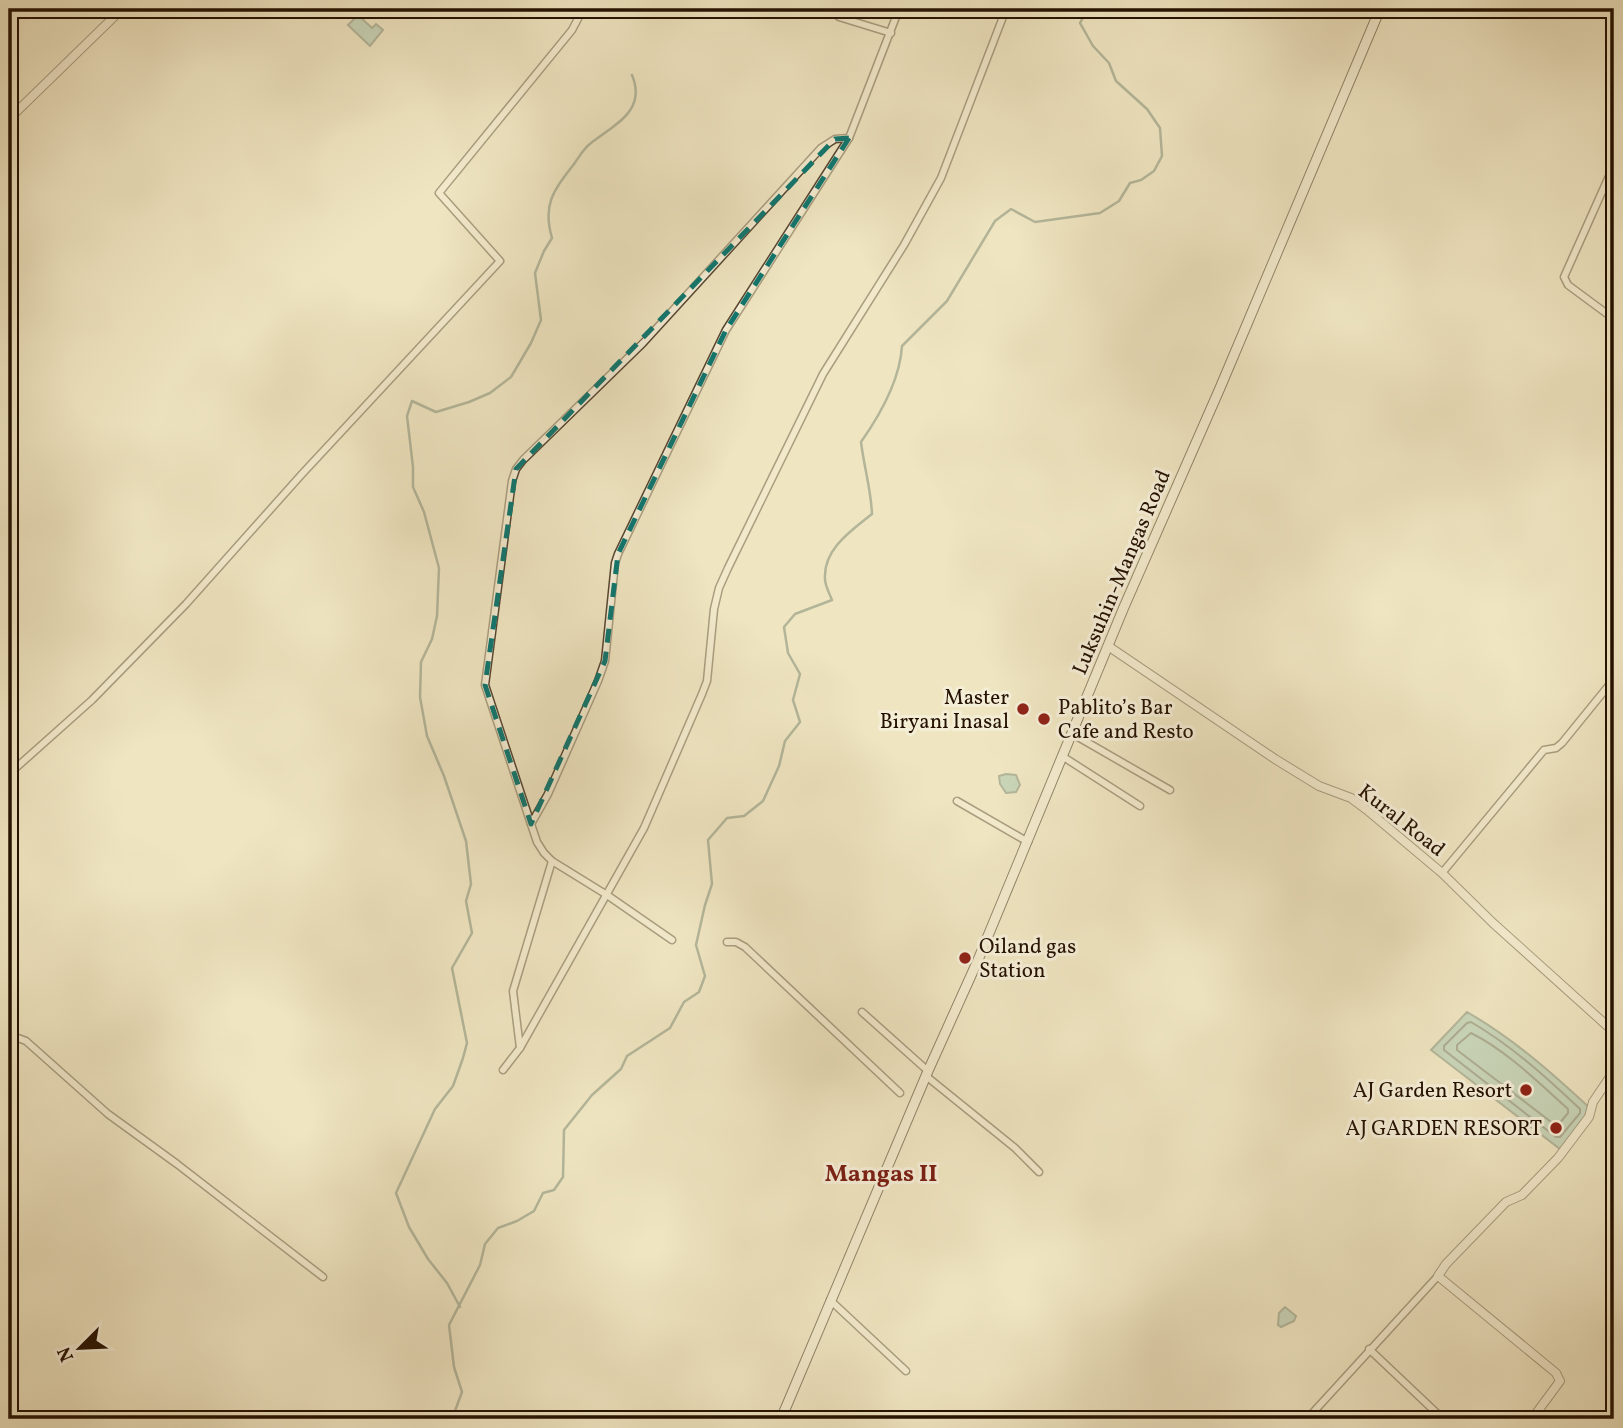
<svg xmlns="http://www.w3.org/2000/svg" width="1623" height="1428" viewBox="0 0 1623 1428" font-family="Vollkorn,serif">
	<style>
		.water { fill: #9bc0ad; stroke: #6b7a68; stroke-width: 2 }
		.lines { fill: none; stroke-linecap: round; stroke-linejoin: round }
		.shore { stroke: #606857; stroke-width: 2 }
		.stream { stroke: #6b7a68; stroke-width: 2.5 }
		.minor-casing { stroke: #574631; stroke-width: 9 }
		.tertiary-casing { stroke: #574631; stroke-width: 10 }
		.secondary-casing { stroke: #241101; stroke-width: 11 }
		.minor { stroke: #f5eed7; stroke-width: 6 }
		.tertiary { stroke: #f5eed7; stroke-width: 8 }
		.secondary { stroke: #f5eed7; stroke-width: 9 }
		.marked { fill: none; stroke: #0f766e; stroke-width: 5; stroke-dasharray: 14 9; stroke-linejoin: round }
		.poi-dot { fill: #8f2418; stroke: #f5eed7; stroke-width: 2.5 }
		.labels { text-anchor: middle; stroke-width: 6; stroke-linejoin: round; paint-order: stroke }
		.street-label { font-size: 21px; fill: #241101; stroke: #f5eed7 }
		.poi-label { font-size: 21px; fill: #241101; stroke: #f5eed7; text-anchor: end }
		.quarter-label { font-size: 24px; font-weight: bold; fill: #7a1f14; stroke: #f5eed7 }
	</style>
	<rect width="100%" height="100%" fill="#efe5c1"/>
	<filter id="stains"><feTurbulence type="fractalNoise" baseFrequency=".00286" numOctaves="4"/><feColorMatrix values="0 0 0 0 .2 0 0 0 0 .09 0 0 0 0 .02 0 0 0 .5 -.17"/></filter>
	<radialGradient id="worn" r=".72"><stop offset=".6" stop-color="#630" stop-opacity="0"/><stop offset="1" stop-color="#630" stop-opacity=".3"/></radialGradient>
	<g class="water">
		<polygon points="358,15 372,28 376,24 383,30 370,46 348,25"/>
		<polygon points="1006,774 1016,775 1020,785 1016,792 1006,793 1000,784 999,776"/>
		<path d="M1467,1012c47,27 85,61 125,98l-32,39 -129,-99z"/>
		<polygon points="1285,1307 1296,1316 1294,1321 1281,1327 1278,1325 1279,1313"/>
	</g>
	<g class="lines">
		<g class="shore">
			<path d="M1471,1022c41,24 75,55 109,87v4l-20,24h-4l-112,-87v-4l23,-23z"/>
			<path d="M1471,1033c36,18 67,49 97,76v4l-9,11 -4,1 -98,-75v-5z"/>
		</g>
		<g class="stream">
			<path d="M460,1307l-13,-24 -19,-24 -19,-32 -13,-34 39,-84 18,-23 10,-28 4,-15 -15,-75 20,-35 -6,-32 5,-17 -5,-43 -22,-65 -17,-40 -7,-39 1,-35 11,-23 5,-23 2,-48 -15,-56 -11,-25v-20l-6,-51 5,-15 24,11 33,-10 21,-9 21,-16 20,-34 10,-23 -6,-47 9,-22 8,-13c-10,-34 2,-48 22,-74 5,-7 10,-16 17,-21 23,-18 56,-32 41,-68"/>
			<path d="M452,1419l10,-27 -8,-25 -5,-42 31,-60 5,-21 13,-16 19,-7 17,-10 9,-18 11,-3 9,-13 1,-47 28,-35 29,-26 6,-13 43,-28 14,-26 15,-10 6,-16 -9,-31 9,-40 7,-21 -4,-44 19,-22 17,-2 19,-15 16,-35 6,-25 15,-19 -7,-22 7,-26 -12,-21 -4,-26 11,-13 37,-14c-3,-7 -7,-15 -7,-21 -2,-30 27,-49 47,-65 -1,-25 -8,-47 -11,-72 19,-27 39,-63 41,-96l45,-45 48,-80 16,-12 24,13 65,-9 19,-12 11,-18 11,-3 13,-9 8,-15 -2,-28 -13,-19 -31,-28 -7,-18 -16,-17 -13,-23 8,-14"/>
		</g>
		<g class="minor-casing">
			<g id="minor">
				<polyline points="829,9 839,17 891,33"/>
				<polyline points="1614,165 1564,277 1568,285 1614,319"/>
				<polyline points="1071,733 1170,790"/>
				<polyline points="9,756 18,765"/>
				<polyline points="1062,756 1140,806"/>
				<polyline points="9,774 92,700 186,604 302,474 500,261 439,193 572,30 583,9"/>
				<polyline points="957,801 1028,842"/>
				<polyline points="531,824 548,794 598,681 605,661 615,563 618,554 726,330 849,138 899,9"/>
				<polyline points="1442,873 1544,750 1556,748 1562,743 1614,679"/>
				<polyline points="672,940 607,895 552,861 544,853 537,842 531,824 485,685 512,481 516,469 523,460 643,343 821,148 835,139 849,138"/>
				<polyline points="727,942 736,942 745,947 900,1093"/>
				<polyline points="862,1012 928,1071"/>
				<polyline points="10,1035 26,1041 108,1114 177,1164 323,1277"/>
				<polyline points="520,1048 513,991 552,861"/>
				<polyline points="503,1070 520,1048 644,828 702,694 707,681 714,609 719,588 728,568 823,374 904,245 941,178 1006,9"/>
				<polyline points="926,1076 1015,1148 1039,1172"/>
				<polyline points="830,1300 906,1371"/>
				<polyline points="1369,1349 1443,1419"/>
				<polyline points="1307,1419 1438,1276"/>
			</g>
		</g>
		<g class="tertiary-casing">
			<g id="tertiary">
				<polyline points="9,119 122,9"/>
				<polyline points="1108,646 1275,759 1319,786 1351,798 1367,810 1442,873 1493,923 1614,1032"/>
				<polyline points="9,1033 9,1037"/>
				<polyline points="1532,1419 1560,1381 1556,1373 1438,1276 1446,1264 1506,1202 1522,1195 1558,1158 1589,1117 1593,1102 1614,1071"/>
			</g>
		</g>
		<g class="secondary-casing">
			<polyline id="secondary" points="781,1419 928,1071 978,960 1124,607 1220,388 1380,9"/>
		</g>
		<use href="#minor" class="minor"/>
		<use href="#tertiary" class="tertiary"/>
		<use href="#secondary" class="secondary"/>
	</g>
	<path d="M0 0H1623V1428H0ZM849,138l-123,192 -108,224 -13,107 -74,163 -46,-139 31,-216 319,-330z" fill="#efe5c1" fill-opacity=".55" fill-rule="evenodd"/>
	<path class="marked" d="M849,138l-123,192 -108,224 -13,107 -74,163 -46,-139 31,-216 319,-330z"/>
	<g class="poi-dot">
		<circle cx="1023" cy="709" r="7"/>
		<circle cx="1044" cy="719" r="7"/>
		<circle cx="965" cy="958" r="7"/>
		<circle cx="1526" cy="1090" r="7"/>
		<circle cx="1556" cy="1128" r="7"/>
	</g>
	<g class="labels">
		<g class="street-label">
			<text transform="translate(1121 572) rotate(-67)" y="7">Luksuhin-Mangas Road</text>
			<text transform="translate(1402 820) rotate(38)" y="7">Kural Road</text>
		</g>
		<g class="poi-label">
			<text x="1009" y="704">Master<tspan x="1009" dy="24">Biryani Inasal</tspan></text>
			<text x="1058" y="714" text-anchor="start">Pablito’s Bar<tspan x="1058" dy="24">Cafe and Resto</tspan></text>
			<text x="979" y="953" text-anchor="start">Oiland gas<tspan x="979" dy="24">Station</tspan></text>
			<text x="1512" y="1097">AJ Garden Resort</text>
			<text x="1542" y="1135">AJ GARDEN RESORT</text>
		</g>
		<g class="quarter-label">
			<text x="881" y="1181">Mangas II</text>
		</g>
	</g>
	<rect width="1623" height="1428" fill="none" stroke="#efe5c1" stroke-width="35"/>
	<rect x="10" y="10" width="1602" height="1407" fill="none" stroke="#241101" stroke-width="3.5"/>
	<rect x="18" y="18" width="1588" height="1393" fill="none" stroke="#241101" stroke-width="2"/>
	<g transform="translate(80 1348) rotate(246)" stroke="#f5eed7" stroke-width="5" paint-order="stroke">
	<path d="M0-5L12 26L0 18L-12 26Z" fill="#241101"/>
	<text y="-10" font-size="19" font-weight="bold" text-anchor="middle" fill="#241101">N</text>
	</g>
	<rect width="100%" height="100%" filter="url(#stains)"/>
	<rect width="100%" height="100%" fill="url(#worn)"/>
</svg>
